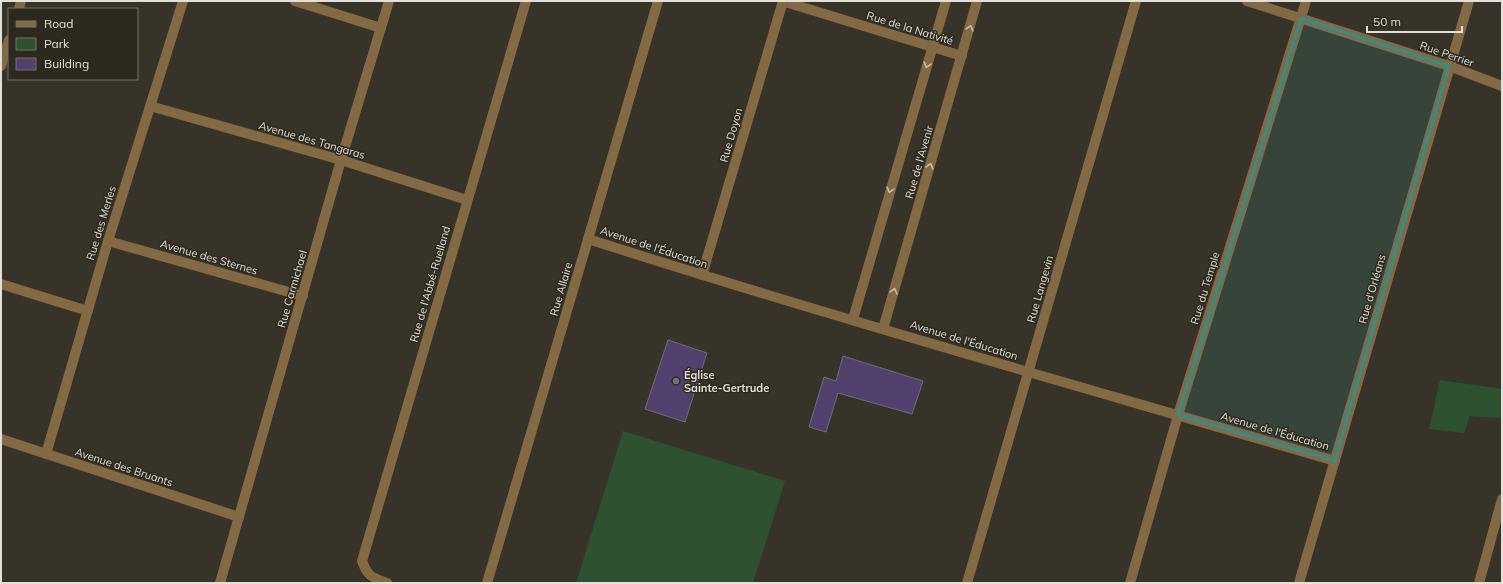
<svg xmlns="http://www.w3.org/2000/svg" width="1503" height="584" viewBox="0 0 1503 584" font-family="Mulish,sans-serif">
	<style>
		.green { fill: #2e5231 }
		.building { fill: #52416f; stroke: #6f6b77 }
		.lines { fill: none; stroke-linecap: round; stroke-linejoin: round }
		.minor { stroke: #846945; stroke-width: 10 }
		.oneway { stroke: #c6bcad }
		.marked { fill: #398b83; fill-opacity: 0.2; stroke: #398b83; stroke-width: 3; stroke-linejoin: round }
		.worship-dot { fill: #6b7280; stroke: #2d291e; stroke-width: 1.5 }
		.labels { text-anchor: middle; stroke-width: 3; stroke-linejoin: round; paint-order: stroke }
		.street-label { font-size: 11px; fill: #e3e0d9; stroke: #2d291e }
		.poi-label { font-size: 11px; font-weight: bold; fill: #e3e0d9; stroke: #2d291e; text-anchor: start }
	</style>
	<rect width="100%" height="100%" fill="#373328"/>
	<g class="green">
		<polygon points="1440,380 1502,389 1502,418 1470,416 1464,433 1429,429"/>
		<polygon points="623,431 785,481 753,583 576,583"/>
	</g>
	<g class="building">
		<polygon points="668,340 707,353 685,422 645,409"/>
		<polygon points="843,356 923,381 912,414 838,393 826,432 809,427 824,377 836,381"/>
	</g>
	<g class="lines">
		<g class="minor">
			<polyline points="295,1 381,28"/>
			<polyline points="782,1 962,56"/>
			<polyline points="1247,1 1449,66 1502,86"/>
			<polyline points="19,9 21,1"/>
			<polyline points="1,66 9,40"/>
			<polyline points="150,106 341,160 467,200"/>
			<path d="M588,239c247,79 498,149 747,222"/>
			<polyline points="108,241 303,296"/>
			<polyline points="702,275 783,1"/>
			<polyline points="1,284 88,311"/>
			<polyline points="853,319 946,1"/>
			<polyline points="883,329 977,1"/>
			<polyline points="1,439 239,517"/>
			<polyline points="46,454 108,241 183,1"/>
			<polyline points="220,583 341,160 389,1"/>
			<path d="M387,583c-15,-6 -19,-6 -25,-22l164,-560"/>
			<polyline points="487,583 658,1"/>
			<polyline points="967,583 1136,1"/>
			<polyline points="1130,583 1178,415 1306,1"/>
			<polyline points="1299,583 1469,1"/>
			<polyline points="1479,583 1502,499"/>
		</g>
	</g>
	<defs><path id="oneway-chevron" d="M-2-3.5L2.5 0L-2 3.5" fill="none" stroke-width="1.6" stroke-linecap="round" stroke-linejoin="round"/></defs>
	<g class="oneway">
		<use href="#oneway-chevron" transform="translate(970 28) rotate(-74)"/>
		<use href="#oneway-chevron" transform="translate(927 65) rotate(106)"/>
		<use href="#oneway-chevron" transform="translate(930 166) rotate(-74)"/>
		<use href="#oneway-chevron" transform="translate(890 190) rotate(106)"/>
		<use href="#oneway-chevron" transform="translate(894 291) rotate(-74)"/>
	</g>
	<path class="marked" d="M1301,18l148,48 -114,395 -157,-46z"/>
	<circle class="worship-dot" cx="676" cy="381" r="4"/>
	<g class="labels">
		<g class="street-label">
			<text transform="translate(910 28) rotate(17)" y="4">Rue de la Nativité</text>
			<text transform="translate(1447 54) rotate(19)" y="4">Rue Perrier</text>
			<text transform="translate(731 135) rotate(-74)" y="4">Rue Doyon</text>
			<text transform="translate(312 140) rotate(16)" y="4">Avenue des Tangaras</text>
			<text transform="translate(919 162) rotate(-74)" y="4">Rue de l'Avenir</text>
			<text transform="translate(101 223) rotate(-73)" y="4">Rue des Merles</text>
			<text transform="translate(654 247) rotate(18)" y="4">Avenue de l'Éducation</text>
			<text transform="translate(209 257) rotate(16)" y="4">Avenue des Sternes</text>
			<text transform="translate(430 284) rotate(-74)" y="4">Rue de l'Abbé-Ruelland</text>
			<text transform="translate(1205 288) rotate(-73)" y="4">Rue du Temple</text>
			<text transform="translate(292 289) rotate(-74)" y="4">Rue Carmichael</text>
			<text transform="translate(561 289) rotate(-74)" y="4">Rue Allaire</text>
			<text transform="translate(1040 289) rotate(-74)" y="4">Rue Langevin</text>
			<text transform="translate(1372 289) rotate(-74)" y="4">Rue d'Orléans</text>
			<text transform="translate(964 340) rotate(17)" y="4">Avenue de l'Éducation</text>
			<text transform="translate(1275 431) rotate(16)" y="4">Avenue de l'Éducation</text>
			<text transform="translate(124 467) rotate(18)" y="4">Avenue des Bruants</text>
		</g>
		<g class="poi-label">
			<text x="684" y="379">Église<tspan x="684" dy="13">Sainte-Gertrude</tspan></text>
		</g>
	</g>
	<rect width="1503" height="584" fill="none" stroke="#e3e0d9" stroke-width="4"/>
	<rect x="8" y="8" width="130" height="72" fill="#2d291e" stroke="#767269"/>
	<rect x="16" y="21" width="20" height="6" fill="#846945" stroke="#767269"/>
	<text x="44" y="28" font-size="12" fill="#e3e0d9">Road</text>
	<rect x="16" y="38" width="20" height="12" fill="#2e5231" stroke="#767269"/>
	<text x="44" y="48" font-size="12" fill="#e3e0d9">Park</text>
	<rect x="16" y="58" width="20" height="12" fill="#52416f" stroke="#767269"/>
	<text x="44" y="68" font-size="12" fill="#e3e0d9">Building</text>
	<path d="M1367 26v6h95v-6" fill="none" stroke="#e3e0d9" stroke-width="2"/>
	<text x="1373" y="26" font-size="12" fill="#e3e0d9" stroke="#2d291e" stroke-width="3" paint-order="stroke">50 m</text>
</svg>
